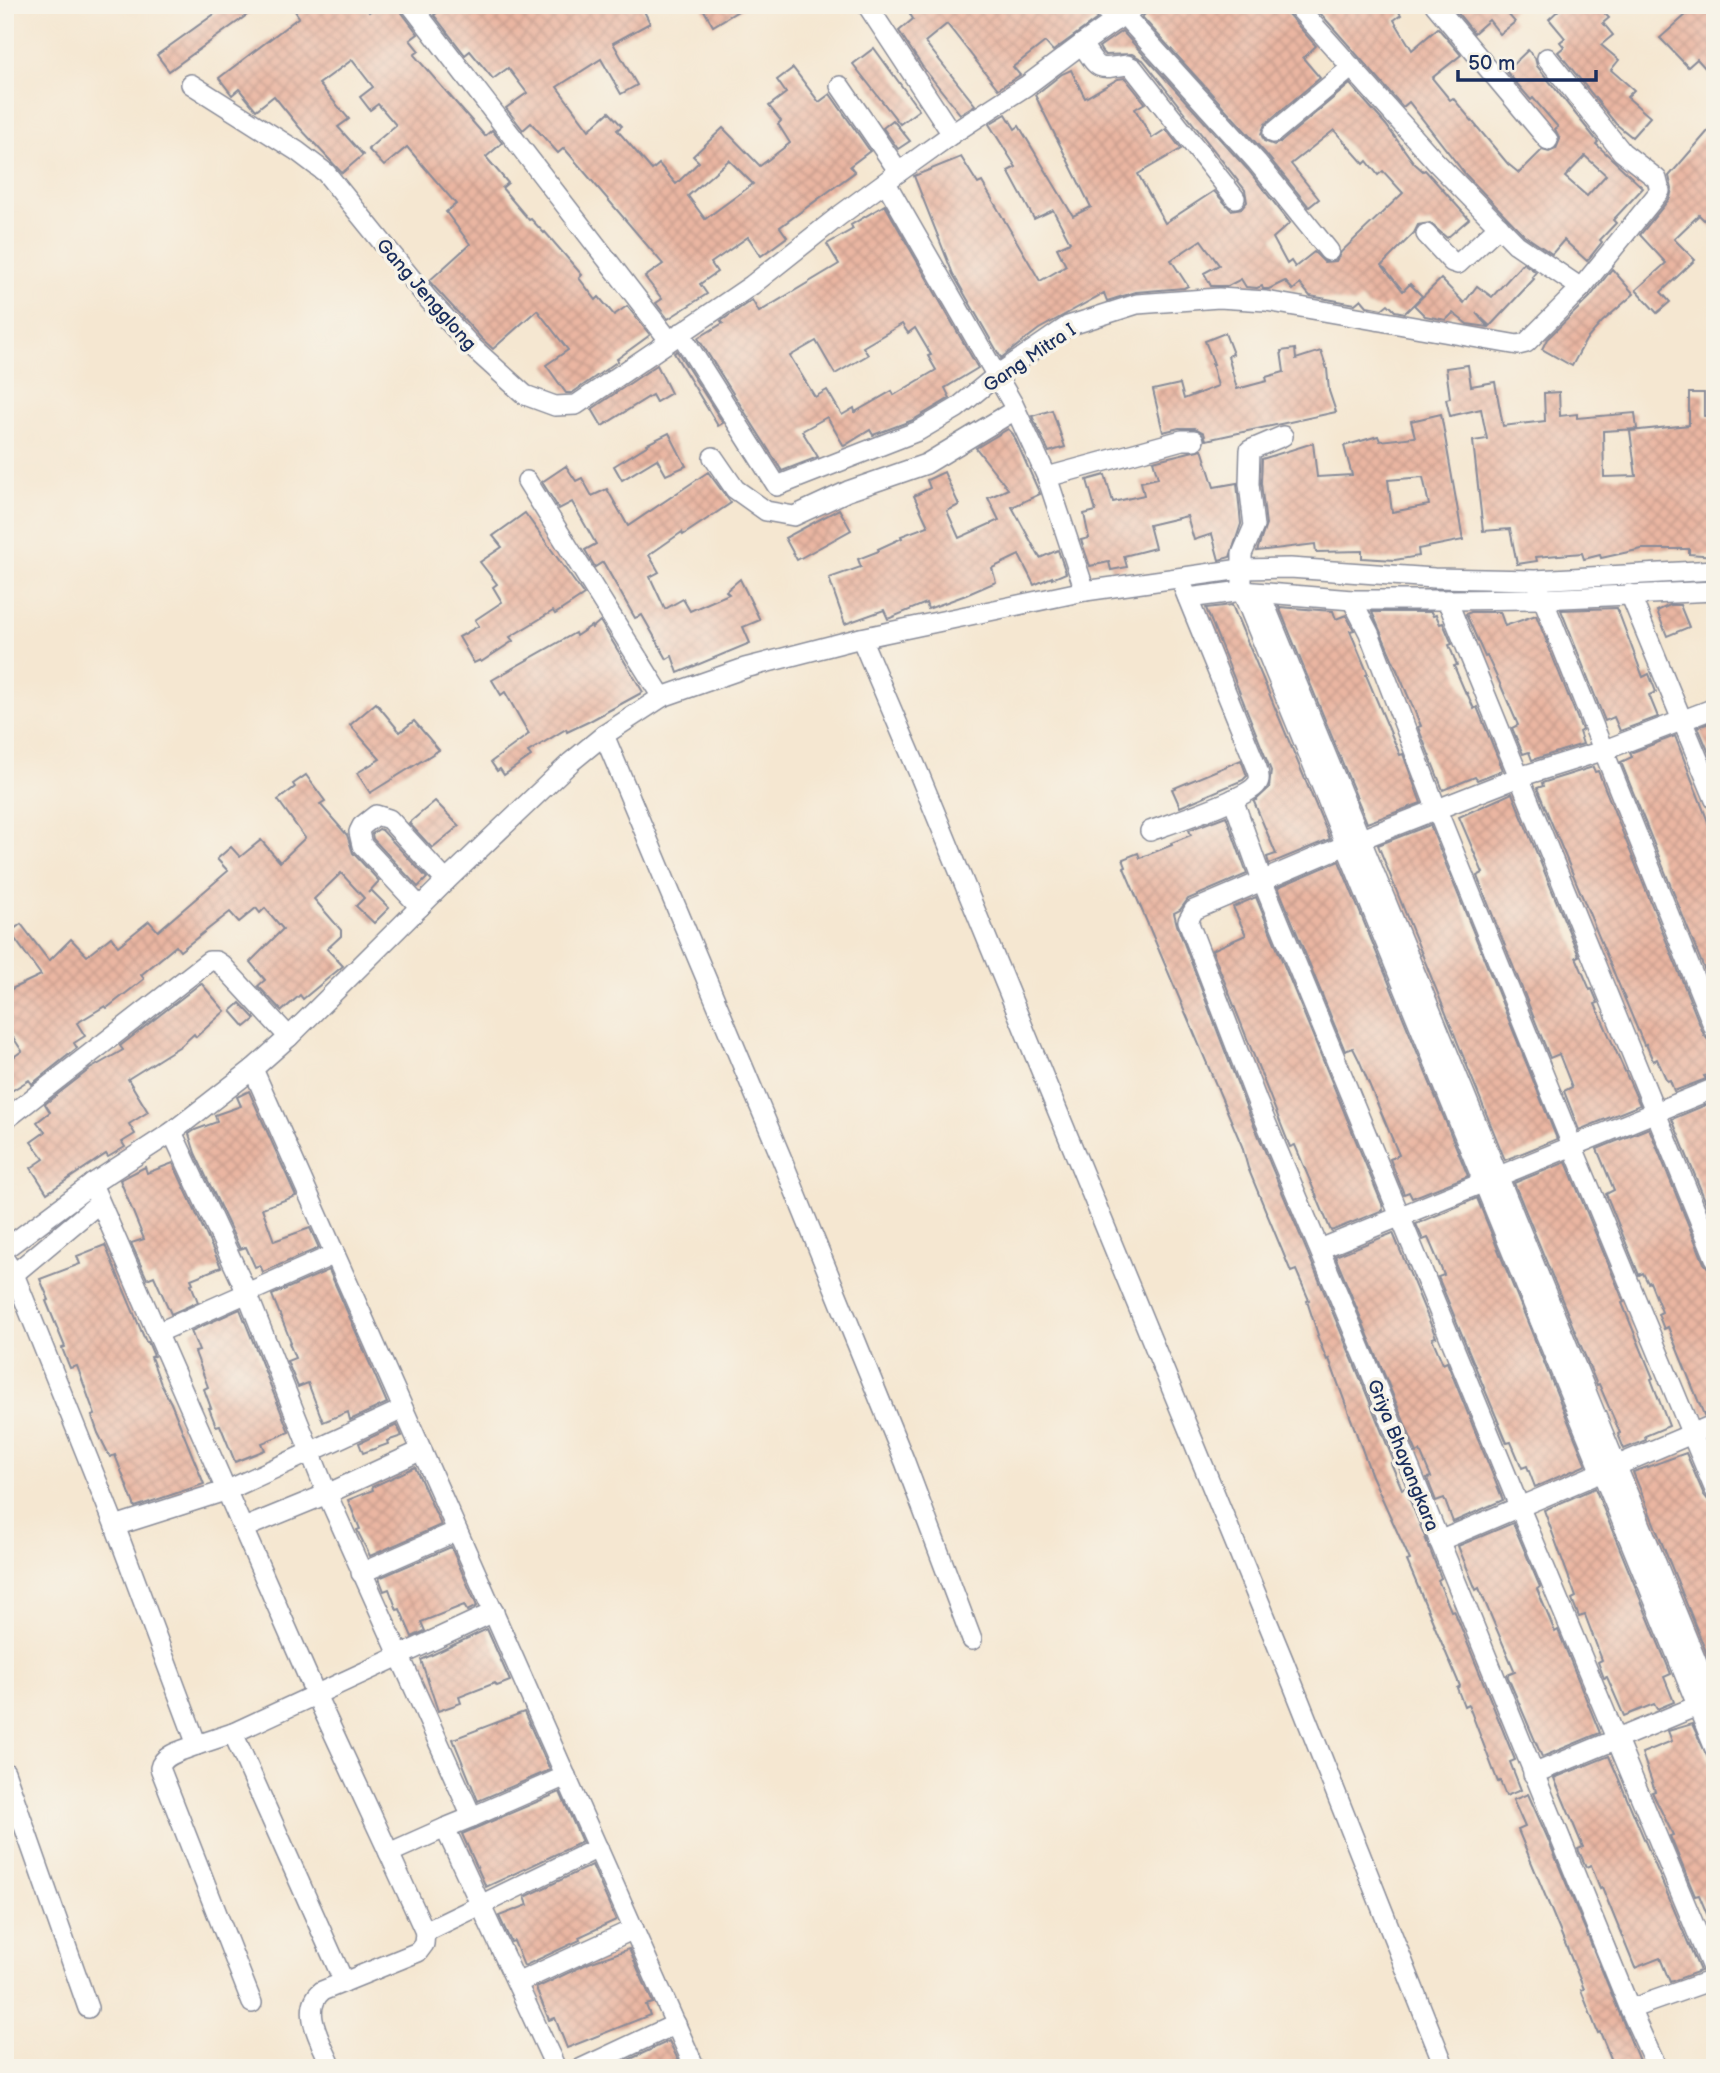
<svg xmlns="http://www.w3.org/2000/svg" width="1720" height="2073" viewBox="0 0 1720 2073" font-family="'Balsamiq Sans',sans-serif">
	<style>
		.building { fill: url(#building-cross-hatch); fill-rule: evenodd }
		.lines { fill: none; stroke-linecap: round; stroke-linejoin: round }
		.minor-casing { stroke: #888b98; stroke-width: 22 }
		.minor { stroke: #fff; stroke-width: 19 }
		.labels { text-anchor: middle; stroke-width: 7; stroke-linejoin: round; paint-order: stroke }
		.street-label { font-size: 19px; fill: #1b2f5e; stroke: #f7f3e8 }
	</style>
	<defs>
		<pattern id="building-cross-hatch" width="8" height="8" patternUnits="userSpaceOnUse" patternTransform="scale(1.75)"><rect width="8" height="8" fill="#eab6a2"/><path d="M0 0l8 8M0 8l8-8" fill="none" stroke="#c89d8e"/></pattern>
	</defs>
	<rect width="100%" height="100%" fill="#f7f3e8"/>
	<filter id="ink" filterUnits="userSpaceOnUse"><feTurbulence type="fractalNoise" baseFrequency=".0143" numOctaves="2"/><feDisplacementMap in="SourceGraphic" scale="14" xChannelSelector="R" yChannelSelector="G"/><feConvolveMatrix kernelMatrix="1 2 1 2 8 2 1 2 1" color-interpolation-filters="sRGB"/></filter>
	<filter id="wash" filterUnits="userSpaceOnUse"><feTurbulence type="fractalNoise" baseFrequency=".00686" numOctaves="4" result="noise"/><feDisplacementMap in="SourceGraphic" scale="28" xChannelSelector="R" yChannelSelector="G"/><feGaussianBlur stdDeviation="1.57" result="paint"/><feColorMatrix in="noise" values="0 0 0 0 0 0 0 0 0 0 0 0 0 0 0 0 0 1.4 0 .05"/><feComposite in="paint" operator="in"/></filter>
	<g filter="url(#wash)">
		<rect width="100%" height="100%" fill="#f5e7d1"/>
		<g id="blocks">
			<g class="building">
				<polygon points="227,5 261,5 169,71 157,55"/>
				<polygon points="291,5 364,5 369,12 378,5 396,5 418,34 410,40 419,51 414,55 485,136 492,130 502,143 486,157 508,183 502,188 529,220 531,219 544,233 545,232 582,275 579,278 596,300 599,297 614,315 627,306 650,335 617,359 618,361 572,393 566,393 546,365 568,350 537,310 493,349 481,338 429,281 470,244 446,212 456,204 407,147 384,166 368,149 396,125 378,104 370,110 360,97 373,87 352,60 319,84 349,119 338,127 363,155 342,173 299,127 274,96 256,110 239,89 232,95 219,78 299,17"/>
				<path d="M448,5h193l9,18 -37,20 24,42 -16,9 -20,-35 -44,28 32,43 20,-18 13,14 -5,4 35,40 7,-6 17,20 23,-22 -6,-6 30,-28 37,38 30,-23 -12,-19 3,-3 -12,-15 17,-13 -9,-13 16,-12 26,34 11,-8 40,57 -20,15 5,6 -75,55 7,10 -26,19 -13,-19 -37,26 6,9 -17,12 7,10 -39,25 -12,-16 6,-4 -17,-22 18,-13 -99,-116 -6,5 -27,-30 -8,7 -17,-22 21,-15 -19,-25 -15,11 -23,-28 -5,4 -31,-40zM729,160l24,24 -48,35 -17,-23z"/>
				<polygon points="701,5 748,5 713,26"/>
				<polygon points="921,5 1089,5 1097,19 1053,51 1045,42 1013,67 1020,75 998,89 947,24 925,42 975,105 960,114 922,66 899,31 913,19 910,14"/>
				<polygon points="1149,5 1284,5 1287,13 1316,46 1303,58 1320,78 1265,124 1261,134 1264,141 1274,145 1281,142 1350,84 1386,125 1414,163 1423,171 1425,170 1469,219 1447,238 1430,223 1418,225 1414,233 1382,265 1403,291 1410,284 1422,296 1405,313 1395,311 1388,304 1382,309 1367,306 1361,299 1355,304 1310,296 1300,284 1293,290 1285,281 1269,289 1263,289 1262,286 1257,288 1246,287 1241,279 1228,286 1211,286 1204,273 1219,265 1201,240 1171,260 1188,286 1184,288 1136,292 1107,301 1104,293 1039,329 1001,358 953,274 914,176 961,157 978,184 982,182 1040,281 1066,266 1057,248 1070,242 1053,210 1034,219 1008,171 1016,167 989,124 1006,114 1015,129 1019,126 1073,216 1091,207 1035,95 1062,74 1071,70 1085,98 1118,79 1125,78 1145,103 1135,109 1152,138 1166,129 1181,149 1138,174 1165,223 1214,191 1231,210 1242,208 1247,202 1245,190 1143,60 1132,54 1105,55 1102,52 1099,47 1122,31 1248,170 1290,223 1273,238 1287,264 1291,261 1295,267 1314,252 1324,262 1336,261 1341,252 1403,193 1383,171 1378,175 1367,161 1364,164 1334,130 1291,164 1319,199 1309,207 1266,154 1142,17 1148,11"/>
				<path d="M1313,5h81l7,10 -7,5 18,30 26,-22 23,27 -29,23 18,22 3,-2 55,66 11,9 23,-23 7,2 7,-3 4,-10 -5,-10 3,-2 -25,-29 -2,2 -25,-29 22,-21 7,8 2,8 61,76 -2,2 47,44 -30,32 3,3 -16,17 2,2 -15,19 -23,-21 -12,14 -28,-19 -58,-60 -57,-73 -6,5zM1585,156l21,19 -19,21 -22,-19z"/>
				<polygon points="1451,5 1519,5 1508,14 1515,22 1500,34 1489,20 1474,33"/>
				<polygon points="1564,5 1597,5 1609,18 1603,23 1613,35 1601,45 1619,60 1611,70 1634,90 1627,97 1650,117 1632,137 1616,124 1558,52 1564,47 1560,42 1565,38 1549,19"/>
				<polygon points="1697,5 1708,5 1715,13 1715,79 1697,59 1688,67 1660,38"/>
				<polygon points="874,48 919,110 900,124 853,64"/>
				<polygon points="893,120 910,141 898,149 883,128"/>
				<polygon points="1715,123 1715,231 1699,215 1674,239 1695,260 1661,292 1670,302 1657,313 1636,290 1666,263 1640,235 1670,198 1672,189 1669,176"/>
				<path d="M885,205l93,163 -33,20 5,10 -37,22 -40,15 -3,-5 -26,16 -17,-29 -25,14 16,26 -36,14 -84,-133 25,-15 -2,-2 31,-21 7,12 80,-48 -12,-20 26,-15 -2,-4zM902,324l6,9 7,-5 16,27 -3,1 8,14 -42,25 -2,-4 -37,21 -1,-4 -12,7 -15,-25 -12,7 -25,-41 26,-15 19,33 33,-19 -5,-8z"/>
				<polygon points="1523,263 1536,272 1532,277 1534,279 1490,326 1476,313 1488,327 1467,324 1453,313 1446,320 1425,316 1414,305 1441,279 1464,303 1477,286 1492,297"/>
				<polygon points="1612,269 1634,294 1602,322 1586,340 1572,366 1542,349 1547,339 1590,297"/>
				<polygon points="1225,333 1233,354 1228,356 1237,389 1267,381 1266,377 1284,372 1281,351 1295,349 1296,359 1321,351 1327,369 1329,391 1336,412 1206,440 1204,433 1195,428 1179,428 1163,432 1153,390 1180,384 1184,399 1218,386 1212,364 1214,364 1205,341"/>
				<polygon points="677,351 723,423 718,426 674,353"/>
				<polygon points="657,365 671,393 656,402 652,395 602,426 592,409"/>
				<polygon points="1468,365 1471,386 1495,382 1503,426 1545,421 1544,393 1559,392 1560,416 1577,414 1577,418 1635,413 1637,429 1603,431 1604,477 1636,476 1630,431 1689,425 1689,393 1704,393 1704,416 1715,416 1715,556 1689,554 1689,549 1642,549 1601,558 1600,555 1584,559 1582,553 1536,557 1537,561 1517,564 1510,529 1483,531 1473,441 1487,439 1481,409 1450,416 1446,399 1450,398 1446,368"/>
				<polygon points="1052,410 1065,447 1049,452 1032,416"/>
				<path d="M1441,414l22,126 -45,9 1,7 -24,4 -33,-2v-7l-46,1 -1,-8 -58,7 9,-26 -5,-42 1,-24 51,-16 4,34 35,-2 -8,-29 34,-10 2,5 35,-4 -4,-16zM1423,477l6,28 -37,7 -4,-32z"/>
				<polygon points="1008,429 1013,434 1040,494 1012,507 1040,558 1058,550 1066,573 1052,579 1052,577 1034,585 1019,555 992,568 996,582 966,595 928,609 926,603 888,619 884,610 845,624 829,578 861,567 858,559 879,551 878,549 902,538 901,536 928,526 914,496 930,488 927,480 944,472 959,505 947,511 959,538 999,520 988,498 1008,489 976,448"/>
				<polygon points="669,433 686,466 666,475 657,459 622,480 614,466 648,445 647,444"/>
				<polygon points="1202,449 1214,487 1237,483 1241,524 1230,557 1219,560 1212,534 1194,540 1187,516 1149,525 1155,548 1124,556 1127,567 1111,570 1109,562 1090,566 1081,540 1089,538 1084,514 1096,511 1087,480 1105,475 1113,502 1144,495 1141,482 1158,478 1153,461"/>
				<polygon points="566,466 576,481 582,478 592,496 607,489 628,526 708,472 731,503 683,535 682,532 649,555 659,572 650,577 665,609 683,599 690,611 729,594 726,591 740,579 760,620 743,627 750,643 678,673 672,656 667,659 642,615 635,618 603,562 595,567 585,550 596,544 572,502 559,509 542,482"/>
				<polygon points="839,509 851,530 797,560 785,538"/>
				<polygon points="525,513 584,595 555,614 553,611 510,637 513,641 481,662 480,660 474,663 459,637 479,626 475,620 502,602 493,587 497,584 480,562 502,547 493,536"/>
				<polygon points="1232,605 1330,839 1269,864 1267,857 1276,854 1254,802 1269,788 1271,771 1206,608"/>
				<polygon points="1670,605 1680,605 1689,627 1667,636 1657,611"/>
				<polygon points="1279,607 1333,611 1336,619 1346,615 1354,630 1350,631 1368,674 1366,675 1400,755 1403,754 1421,803 1367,823"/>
				<polygon points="1617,608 1643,677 1649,674 1656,692 1649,695 1658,717 1620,731 1614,717 1605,721 1561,610"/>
				<polygon points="1372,612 1431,612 1433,616 1436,615 1440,624 1443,623 1452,644 1449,645 1457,665 1454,666 1466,694 1467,693 1474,709 1477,707 1503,770 1477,780 1475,777 1443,790 1418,727 1421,726"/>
				<polygon points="1471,612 1500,612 1505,626 1536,615 1582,730 1579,732 1583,744 1532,760 1529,752 1523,754 1512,728 1518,725 1501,686 1487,656 1485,657 1466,614"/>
				<polygon points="600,621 643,692 588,722 567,732 566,729 528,752 531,756 504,775 500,769 497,771 491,762 529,734 505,692 501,695 492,680 575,633 576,636 591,626 592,628"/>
				<polygon points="376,703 400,732 414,721 439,750 370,793 357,773 380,759 350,725"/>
				<polygon points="1715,721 1715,767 1698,727"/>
				<polygon points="1675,736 1715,840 1715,996 1621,762 1632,757 1630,753"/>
				<polygon points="1241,760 1247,776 1243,780 1180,807 1172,789"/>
				<polygon points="1593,767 1595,772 1598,771 1704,1035 1708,1040 1715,1042 1715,1072 1704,1076 1706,1079 1674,1091 1670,1080 1667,1081 1657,1059 1653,1061 1646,1044 1644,1045 1537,788 1543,786 1542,783"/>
				<polygon points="306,775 325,801 320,804 347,835 353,853 379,881 368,893 371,890 389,908 374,923 356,906 364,898 341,873 314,899 341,930 341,936 327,949 343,966 303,999 300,995 282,1011 258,986 265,980 250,962 283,929 265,908 260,913 256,908 239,922 230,912 180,951 176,946 141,975 144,979 107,1008 105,1006 77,1023 85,1036 74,1043 77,1048 32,1084 29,1080 5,1095 5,1063 22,1051 5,1025 5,992 41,975 10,932 21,924 49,961 71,939 87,956 111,937 118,946 149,921 158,931 228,871 217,859 231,847 240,857 261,840 280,862 305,838 278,800 295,787 293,784"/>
				<polygon points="1512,793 1579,956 1576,957 1590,990 1592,989 1598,1003 1595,1004 1640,1105 1579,1130 1564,1091 1572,1087 1559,1054 1550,1058 1477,876 1483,873 1459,817"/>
				<polygon points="435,801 459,826 432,848 409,823"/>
				<polygon points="1226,816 1247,874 1188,899 1180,910 1174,913 1177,925 1246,1106 1356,1368 1394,1462 1391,1463 1402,1489 1405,1488 1425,1537 1441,1578 1438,1580 1451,1611 1454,1610 1515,1760 1510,1762 1521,1790 1506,1796 1500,1781 1498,1782 1468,1704 1464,1706 1457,1688 1460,1686 1407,1561 1410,1560 1372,1476 1329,1359 1327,1360 1317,1336 1318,1335 1307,1301 1309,1300 1296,1270 1291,1272 1248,1168 1242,1146 1124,868 1126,867 1123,859 1138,853 1140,858 1172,845 1171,843 1191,835 1189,830"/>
				<polygon points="1430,825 1557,1139 1505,1160 1378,845"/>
				<polygon points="379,829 382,830 427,878 418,887 373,839 372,834"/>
				<polygon points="1339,861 1468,1176 1412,1198 1409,1192 1404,1194 1390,1159 1399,1155 1359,1060 1353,1048 1345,1051 1278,887"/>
				<polygon points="1256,897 1382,1204 1383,1210 1331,1231 1295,1145 1290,1147 1212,950 1246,935 1233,907"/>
				<polygon points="201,983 225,1011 196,1037 194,1034 182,1045 128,1079 148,1112 129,1124 135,1134 122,1142 125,1147 108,1157 106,1154 47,1193 31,1168 44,1159 31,1142 45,1132 37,1122 50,1112 45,1104 90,1069 123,1050 120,1046"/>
				<polygon points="240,1003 255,1019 245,1027 231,1011"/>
				<polygon points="249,1091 296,1196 262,1208 274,1241 310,1228 319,1248 263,1272 260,1265 255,1267 246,1247 240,1249 195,1153 189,1134 195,1130 217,1122 215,1115 241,1106 237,1097"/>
				<polygon points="1715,1101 1715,1225 1672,1119"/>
				<polygon points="1649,1128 1704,1263 1708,1268 1715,1270 1715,1412 1704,1415 1668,1327 1664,1329 1658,1314 1662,1312 1650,1282 1648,1283 1643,1273 1639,1275 1606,1194 1614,1190 1597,1149"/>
				<polygon points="1566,1162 1624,1302 1622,1303 1653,1378 1651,1379 1669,1426 1645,1436 1646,1440 1624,1449 1618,1434 1620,1433 1599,1384 1597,1385 1514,1183"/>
				<polygon points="173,1163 221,1267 191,1279 193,1283 191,1284 198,1302 171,1314 154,1276 147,1279 131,1243 144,1239 120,1180 145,1167 147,1173"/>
				<polygon points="1477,1198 1586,1465 1535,1487 1527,1466 1522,1468 1511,1442 1507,1443 1438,1277 1444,1275 1429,1240 1428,1238 1423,1240 1416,1224"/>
				<polygon points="1393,1233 1436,1337 1432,1338 1443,1364 1447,1362 1503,1500 1453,1522 1444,1498 1436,1501 1427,1478 1431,1477 1420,1451 1417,1453 1335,1256"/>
				<polygon points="105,1245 146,1342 148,1342 154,1356 151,1357 161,1384 171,1403 204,1484 135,1507 115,1455 110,1457 98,1433 92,1416 95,1415 77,1366 70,1368 62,1348 65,1347 46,1301 49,1300 40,1279 80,1264 77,1256"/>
				<polygon points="329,1270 387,1403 350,1420 348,1412 323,1422 308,1383 298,1387 287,1361 295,1358 289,1343 291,1342 272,1295"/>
				<polygon points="240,1309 289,1432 262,1443 265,1450 235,1462 220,1425 216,1426 209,1408 211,1408 204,1389 208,1387 195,1352 199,1351 191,1331"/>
				<polygon points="397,1425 402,1436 387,1441 388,1444 363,1453 359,1443"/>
				<polygon points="1686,1453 1704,1495 1708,1500 1715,1502 1715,1674 1633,1472"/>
				<polygon points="415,1467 441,1525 370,1556 357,1530 360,1529 348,1500 373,1490 372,1487"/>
				<polygon points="1595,1488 1671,1674 1664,1677 1674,1702 1657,1709 1654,1704 1624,1716 1607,1677 1604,1678 1598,1662 1602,1660 1585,1615 1579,1617 1572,1599 1576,1597 1544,1510"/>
				<polygon points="1513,1523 1540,1587 1537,1589 1555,1632 1558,1630 1600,1733 1542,1757 1507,1675 1515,1672 1479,1588 1476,1590 1458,1546"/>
				<polygon points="451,1547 477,1606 467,1611 464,1605 421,1622 425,1631 412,1637 400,1609 397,1610 389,1589 384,1591 379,1578"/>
				<polygon points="487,1629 510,1681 497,1686 495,1683 459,1697 461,1703 438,1711 421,1660"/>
				<polygon points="524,1712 550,1770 478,1801 453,1739"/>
				<polygon points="1692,1724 1715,1773 1715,1933 1699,1895 1695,1896 1670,1836 1673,1835 1652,1792 1655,1791 1642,1753 1672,1741 1668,1731"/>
				<polygon points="1609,1756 1700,1971 1670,1982 1660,1958 1635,1968 1602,1887 1600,1888 1591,1865 1586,1867 1578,1849 1583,1847 1554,1778"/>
				<polygon points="560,1792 582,1842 486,1887 462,1834"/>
				<polygon points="1528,1794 1548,1839 1642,2068 1618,2068 1615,2060 1612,2061 1600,2032 1598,2033 1581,1990 1584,1989 1518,1830 1525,1827 1513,1800"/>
				<polygon points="592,1865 616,1920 579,1937 580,1940 524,1966 514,1941 511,1942 499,1916 528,1905 525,1897"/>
				<polygon points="629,1949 653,2003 646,2005 650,2015 567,2048 555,2018 549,2020 536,1988 589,1963"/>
				<polygon points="669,2041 682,2068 611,2068 637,2056"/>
			</g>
		</g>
	</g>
	<g filter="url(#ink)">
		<use href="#blocks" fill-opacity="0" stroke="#888b98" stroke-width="2"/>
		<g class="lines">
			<g class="minor-casing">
				<g id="minor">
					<polyline points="411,5 669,340"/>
					<polyline points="867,5 952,134"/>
					<polyline points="1101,5 1115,21"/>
					<polyline points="1296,5 1436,162 1516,244 1581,288"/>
					<polyline points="1435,5 1548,140"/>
					<polyline points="1124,15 1257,162 1329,251"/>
					<path d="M1082,44c17,26 14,26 45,21l6,3 102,130"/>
					<polyline points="191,84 297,151 326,173 428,299 472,347 525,395 555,406 576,405 752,285 839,216 899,172 952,134 1026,86 1082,44 1137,5"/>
					<polyline points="840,86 899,172"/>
					<polyline points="1273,133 1352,67"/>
					<polyline points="886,183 1013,404 1047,477 1085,591"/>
					<polyline points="1426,234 1452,262 1458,264 1499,226"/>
					<polyline points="680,333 777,486 918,431 957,408 997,375 1068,326 1137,304 1219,298 1266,301 1518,345 1526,343 1581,288 1660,191 1657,179 1622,152 1547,58"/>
					<polyline points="1283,436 1250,450 1249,484 1254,526 1242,554 1242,591 1715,1749"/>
					<polyline points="713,457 735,489 766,511 794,516 848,491 926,464 1015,410"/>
					<polyline points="1047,477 1182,440 1194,440"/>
					<polyline points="527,481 662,697"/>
					<polyline points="1539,589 1715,1030"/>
					<polyline points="1260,593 1715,1707"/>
					<polyline points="1630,594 1715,800"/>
					<polyline points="1188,598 1242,591 1352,600 1447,600 1542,599 1715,591"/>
					<polyline points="1352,600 1369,633 1437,810 1572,1145 1715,1490"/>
					<polyline points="1447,600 1715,1258"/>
					<polyline points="861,638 920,776 1284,1662 1445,2068"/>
					<polyline points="604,735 781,1157 905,1462 972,1640"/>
					<polyline points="1233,799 1262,880 1519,1506 1715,1975"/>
					<path d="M1150,831c19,-7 98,-33 107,-47 4,-5 2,-11 0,-16l-73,-179"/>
					<polyline points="420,907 362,845 359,832 362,826 376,815 389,819 446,881"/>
					<polyline points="253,1069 695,2068"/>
					<polyline points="5,1120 209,961 216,961 222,965 289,1037"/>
					<polyline points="172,1132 247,1293 327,1494 472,1817 445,1828 556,2068"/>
					<polyline points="92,1184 316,1695 389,1853"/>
					<polyline points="5,1249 92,1184 172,1132 253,1069 289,1037 446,881 571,762 604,735 662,697 745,668 861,638 1085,591 1241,569 1290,568 1434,578 1535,580 1715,570"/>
					<polyline points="1320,1249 1715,1088"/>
					<polyline points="5,1260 14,1274 115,1526 197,1745 233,1733 494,1612"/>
					<polyline points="14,1274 99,1203"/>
					<polyline points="157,1333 335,1254"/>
					<polyline points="115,1526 228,1490 403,1409"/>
					<polyline points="244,1528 327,1494 422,1450"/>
					<polyline points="1439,1541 1715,1424"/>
					<polyline points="361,1573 457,1531"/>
					<polyline points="233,1733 344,1982"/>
					<path d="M197,1745c-13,5 -34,9 -37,23l92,235"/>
					<polyline points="5,1772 88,2008"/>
					<polyline points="1533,1774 1697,1706"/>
					<polyline points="472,1817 566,1776"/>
					<polyline points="445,1828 389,1853 425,1932 598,1848"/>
					<polyline points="517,1983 634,1929"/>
					<polyline points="1630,2009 1715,1979"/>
					<path d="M332,2068c-9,-23 -33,-58 -10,-77l96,-39 6,-8 1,-12"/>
					<polyline points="582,2068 676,2024"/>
					<polyline points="1657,2068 1630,2009 1367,1363 1257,1101 1188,921 1194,910 1346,845 1519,777 1602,751 1715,708"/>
				</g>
			</g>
			<use href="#minor" class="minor"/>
		</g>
	</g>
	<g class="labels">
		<g class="street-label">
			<text transform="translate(427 294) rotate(49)" y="7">Gang Jengglong</text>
			<text transform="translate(1029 357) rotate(-34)" y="7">Gang Mitra I</text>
			<text transform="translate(1404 1455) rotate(68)" y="7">Griya Bhayangkara</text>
		</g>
	</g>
	<rect width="1720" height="2073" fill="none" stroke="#f7f3e8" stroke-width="28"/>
	<path d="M1458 70v10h138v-10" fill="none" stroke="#1b2f5e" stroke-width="3.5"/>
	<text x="1468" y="70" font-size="21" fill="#1b2f5e" stroke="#f7f3e8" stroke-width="5" paint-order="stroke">50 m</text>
</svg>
